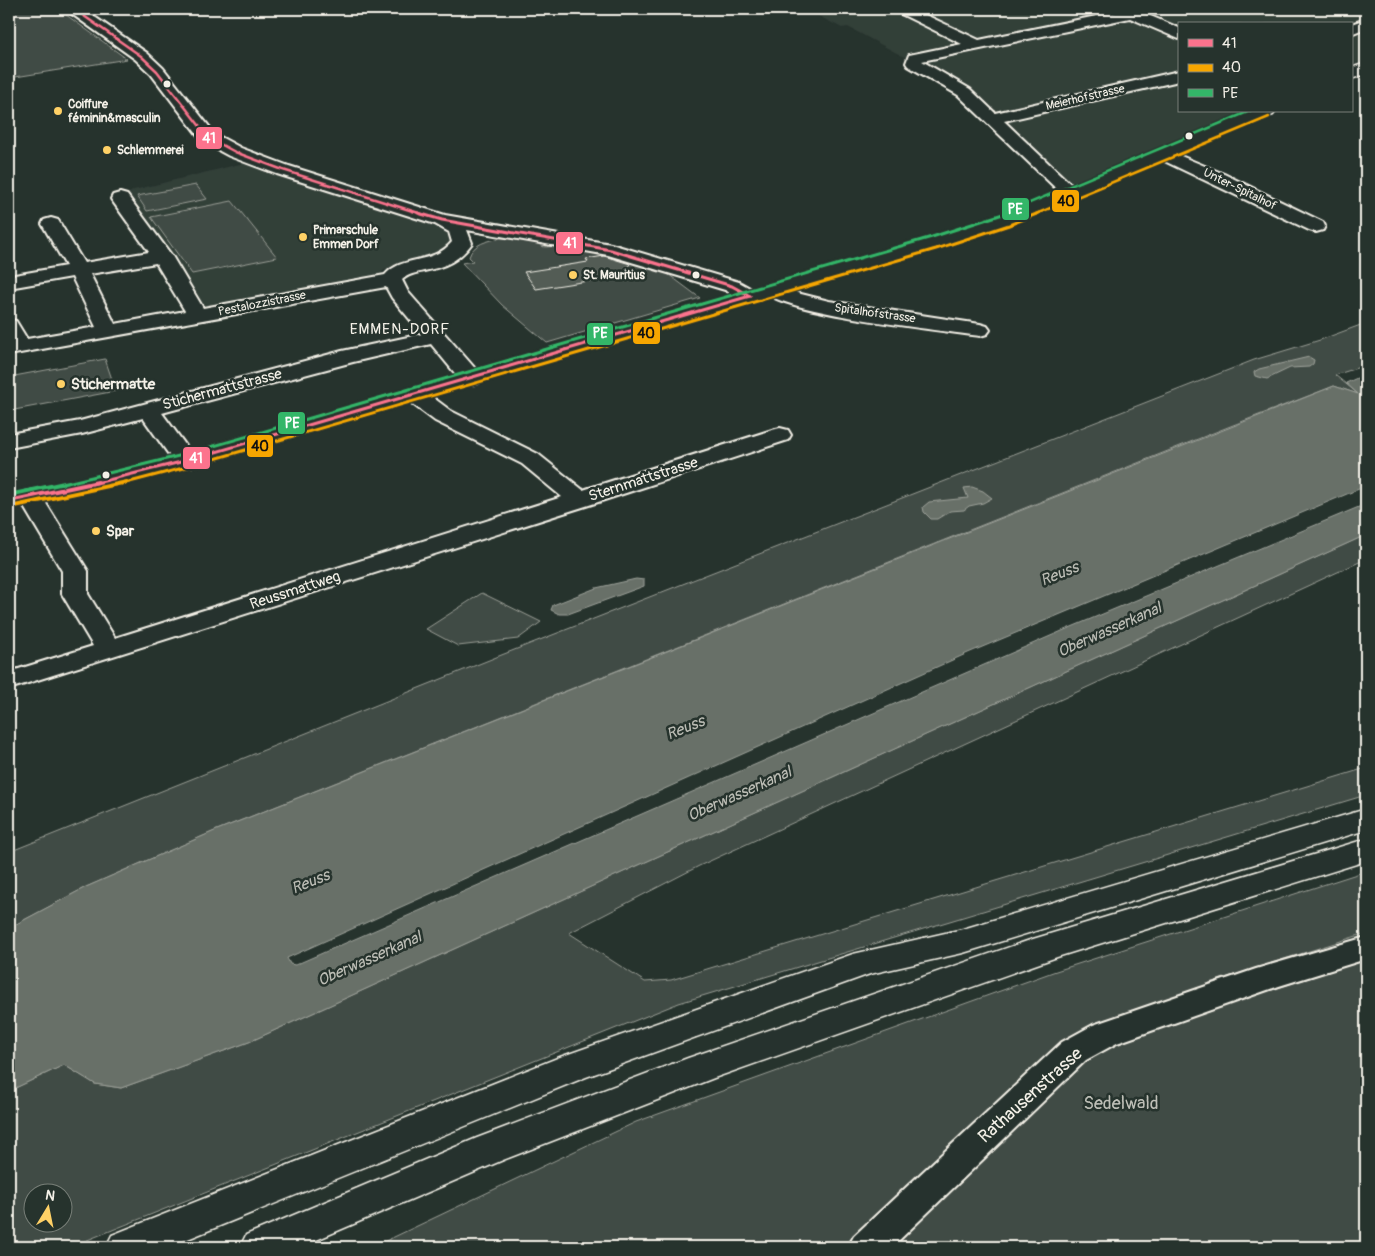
<svg xmlns="http://www.w3.org/2000/svg" width="1375" height="1256" viewBox="0 0 1375 1256" font-family="Pangolin,sans-serif">
	<style>
		.built { fill: #333f39 }
		.green { fill: #414b45; stroke: #9a9e96; fill-rule: evenodd }
		.water { fill: #676f68; stroke: #9fa39b }
		.building { fill: #525c55; stroke: #f4f1e8 }
		.lines { fill: none; stroke-linecap: round; stroke-linejoin: round }
		.minor-casing { stroke: #f4f1e8; stroke-width: 4 }
		.major-casing { stroke: #f4f1e8; stroke-width: 3 }
		.highway-casing { stroke: #f4f1e8; stroke-width: 3 }
		.minor { fill: #26332d; fill-rule: evenodd }
		.major { fill: #26332d; fill-rule: evenodd }
		.highway { fill: #26332d; fill-rule: evenodd }
		.bus-1-far2-casing { stroke: #26332d; stroke-width: 5 }
		.bus-1-far1-casing { stroke: #26332d; stroke-width: 6 }
		.bus-1-casing { stroke: #26332d; stroke-width: 8 }
		.bus-2-far2-casing { stroke: #26332d; stroke-width: 5 }
		.bus-2-far1-casing { stroke: #26332d; stroke-width: 6 }
		.bus-2-casing { stroke: #26332d; stroke-width: 8 }
		.bus-3-far2-casing { stroke: #26332d; stroke-width: 5 }
		.bus-3-far1-casing { stroke: #26332d; stroke-width: 6 }
		.bus-3-casing { stroke: #26332d; stroke-width: 8 }
		.bus-1-far2 { stroke: #fc738d; stroke-width: 2.5 }
		.bus-1-far1 { stroke: #fc738d; stroke-width: 3 }
		.bus-1 { stroke: #fc738d; stroke-width: 4 }
		.bus-2-far2 { stroke: #f7a600; stroke-width: 2.5 }
		.bus-2-far1 { stroke: #f7a600; stroke-width: 3 }
		.bus-2 { stroke: #f7a600; stroke-width: 4 }
		.bus-3-far2 { stroke: #33b668; stroke-width: 2.5 }
		.bus-3-far1 { stroke: #33b668; stroke-width: 3 }
		.bus-3 { stroke: #33b668; stroke-width: 4 }
		.bus-dot { fill: #f4f1e8; stroke: #26332d; stroke-width: 2 }
		.poi-dot { fill: #ffd166; stroke: #26332d; stroke-width: 2 }
		.labels { text-anchor: middle; stroke-width: 5; stroke-linejoin: round; paint-order: stroke }
		.far-street-label { font-size: 12px; fill: #f4f1e8; stroke: #26332d }
		.far-poi-label { font-size: 12px; font-weight: bold; fill: #f4f1e8; stroke: #26332d; text-anchor: start }
		.far-quarter-label { font-size: 15px; letter-spacing: 1px; fill: #f4f1e8; stroke: #26332d }
		.poi-label { font-size: 15px; font-weight: bold; fill: #f4f1e8; stroke: #26332d; text-anchor: start }
		.street-label { font-size: 15px; fill: #f4f1e8; stroke: #26332d }
		.water-label { font-size: 16px; font-style: italic; fill: #bcbdb5; stroke: #26332d }
		.near-street-label { font-size: 18px; fill: #f4f1e8; stroke: #26332d }
		.near-park-label { font-size: 18px; fill: #bebfb7; stroke: #26332d }
		.line-badge { stroke: #26332d; stroke-width: 2 }
		.badge-label { font-size: 14px; text-anchor: middle; font-weight: bold; fill: #fff }
		.pale-badge-label { font-size: 14px; text-anchor: middle; font-weight: bold; fill: #111 }
	</style>
	<rect width="100%" height="100%" fill="#26332d"/>
	<filter id="ink" filterUnits="userSpaceOnUse"><feTurbulence type="fractalNoise" baseFrequency=".02" numOctaves="2"/><feDisplacementMap in="SourceGraphic" scale="10" xChannelSelector="R" yChannelSelector="G"/><feConvolveMatrix kernelMatrix="1 2 1 2 8 2 1 2 1" color-interpolation-filters="sRGB"/></filter>
	<g filter="url(#ink)">
		<g class="built">
			<polygon points="805,9 1131,9 1153,15 1183,9 1366,9 1366,60 1351,66 1351,24 1179,24 1179,111 1244,111 1054,191 1050,182 969,101 908,64 906,61 908,59 848,27 842,28"/>
			<polygon points="248,162 435,225 452,233 453,248 424,262 384,270 376,279 203,313 124,196 134,190"/>
		</g>
		<g class="green">
			<polygon points="9,9 58,9 127,59 9,78"/>
			<polygon points="196,185 207,199 147,211 137,196"/>
			<polygon points="232,201 277,257 192,274 151,217"/>
			<path d="M501,238l31,3 12,6 17,-1 39,6 60,16 40,30 -153,45 -45,-38 -40,-42 11,-2 -4,-4c4,-14 19,-16 32,-19z"/>
			<polygon points="1366,323 1366,367 1360,367 1335,375 1358,394 1334,386 1228,427 217,830 86,887 9,928 9,852 499,656 1254,360 1320,340"/>
			<polygon points="105,359 116,391 9,411 9,377"/>
			<path d="M1366,535v24l-667,307 -130,67 76,49 26,-2 695,-212v27l-687,208 -609,244h-61v-156l55,-26 31,19 26,4 128,-46zM32,1194h30v30h-30z"/>
			<polygon points="482,593 541,622 518,639 458,646 426,629"/>
			<polygon points="1366,871 1366,933 1209,983 1227,1004 1366,960 1366,1247 373,1247 636,1122 1053,972"/>
		</g>
		<g class="water">
			<polygon points="1309,357 1314,360 1313,364 1309,367 1290,368 1267,379 1255,376 1254,372 1259,369"/>
			<polygon points="1366,374 1366,486 968,653 287,958 290,964 295,965 1062,631 1366,504 1366,535 249,1042 121,1088 95,1084 64,1065 9,1091 9,928 86,887 217,830 1334,386 1358,394 1346,383"/>
			<polygon points="972,487 983,491 992,498 983,503 969,506 964,510 950,511 937,519 931,519 924,512 923,507 929,502 968,498 964,488"/>
			<polygon points="636,579 644,580 644,586 568,614 559,614 551,610 553,605 596,588"/>
		</g>
		<polygon class="building" points="604,256 630,264 619,278 602,281 601,279 536,289 524,272 588,262 586,259"/>
		<g class="lines">
			<g class="minor-casing">
				<g id="minor">
					<path d="M67,9h16l64,44 16,15 52,66 26,14 48,18 156,49 166,29 128,38 18,10 3,4 -3,4 -7,2 -7,-2 -18,-10 -117,-35 -141,-25 5,13c-13,18 -27,24 -48,28 -8,2 -16,3 -22,9l6,12 71,81 3,5 -3,5 -8,2 -8,-2 -32,-39 -78,18 -191,51 35,48 -4,5 -8,2 -8,-2 -34,-48 -61,16 -73,14v-14l71,-13 262,-70 80,-17 -30,-36 -6,-11 -377,68v-36l7,2 11,18 69,-12 -24,-50 -63,11v-12l57,-10 -24,-42 2,-4 7,-2 7,2 26,43 65,-11 -38,-53 2,-4 7,-2 7,2 45,61 31,52 182,-33c17,-20 48,-10 67,-33l-3,-10 -14,-8 -158,-50 -48,-18 -26,-14 -52,-68 -16,-15 -66,-47zM156,263l29,48 -70,13 -25,-50z"/>
					<polygon points="895,9 913,9 979,40 1116,12 1115,9 1134,9 1179,28 1179,39 1130,18 922,61 970,89 995,113 1179,71 1179,81 1004,121 1080,193 1077,197 1071,198 1065,197 958,95 908,66 906,63 909,55 962,44 897,12"/>
					<polygon points="1366,19 1366,28 1351,34 1351,24"/>
					<polygon points="1164,149 1224,174 1323,222 1325,226 1323,230 1316,232 1309,230 1158,158 1155,154 1158,150"/>
					<path d="M773,284l24,9 32,8 151,23 7,2 3,4 -3,4 -7,2c-35,-5 -201,-23 -217,-46l3,-4z"/>
					<polygon points="415,388 423,390 451,411 538,454 583,490 772,430 780,428 788,430 791,435 788,440 589,505 9,689 9,672 93,646 62,594 62,571 18,497 22,492 30,490 38,492 42,497 88,571 88,594 115,638 562,497 522,464 435,421 407,400 404,395 407,390"/>
					<polygon points="1366,937 1366,959 1279,986 1117,1043 1086,1060 892,1247 848,1247 854,1236 1062,1042 1093,1025 1256,969"/>
				</g>
			</g>
			<g class="major-casing">
				<g id="major">
					<polygon points="1366,63 1366,74 1351,79 1351,68"/>
					<polygon points="1251,111 1276,111 1273,115 1014,223 941,247 194,466 119,485 9,508 9,494 118,471 176,456 927,239 1000,215"/>
				</g>
			</g>
			<g class="highway-casing">
				<g id="highway">
					<polygon points="1366,809 1366,830 963,953 870,974 586,1077 168,1247 106,1247 112,1235 560,1057 853,954 963,929"/>
					<polygon points="1366,839 1366,861 1057,957 714,1078 503,1160 300,1247 240,1247 246,1235 477,1138 688,1058 1033,939"/>
				</g>
			</g>
			<use href="#minor" class="minor"/>
			<use href="#major" class="major"/>
			<use href="#highway" class="highway"/>
			<g class="bus-1-far2-casing">
				<polyline id="bus-1-far2" points="74,9 141,56 157,71 209,138 235,152 283,170 422,214"/>
			</g>
			<g class="bus-1-far1-casing">
				<g id="bus-1-far1">
					<polyline points="418,213 442,220 611,250 732,286 750,296"/>
					<polyline points="92,484 185,461 750,296"/>
				</g>
			</g>
			<g class="bus-1-casing">
				<polyline id="bus-1" points="9,501 98,482"/>
			</g>
			<g class="bus-2-far2-casing">
				<polyline id="bus-2-far2" points="1036,214 1269,117"/>
			</g>
			<g class="bus-2-far1-casing">
				<polyline id="bus-2-far1" points="122,484 187,467 936,249 1009,225 1039,213"/>
			</g>
			<g class="bus-2-casing">
				<polyline id="bus-2" points="10,507 127,482"/>
			</g>
			<g class="bus-3-far2-casing">
				<polyline id="bus-3-far2" points="1003,214 1250,111"/>
			</g>
			<g class="bus-3-far1-casing">
				<polyline id="bus-3-far1" points="63,484 183,455 932,237 1006,213"/>
			</g>
			<g class="bus-3-casing">
				<polyline id="bus-3" points="9,495 69,482"/>
			</g>
			<use href="#bus-1-far2" class="bus-1-far2"/>
			<use href="#bus-1-far1" class="bus-1-far1"/>
			<use href="#bus-1" class="bus-1"/>
			<use href="#bus-2-far2" class="bus-2-far2"/>
			<use href="#bus-2-far1" class="bus-2-far1"/>
			<use href="#bus-2" class="bus-2"/>
			<use href="#bus-3-far2" class="bus-3-far2"/>
			<use href="#bus-3-far1" class="bus-3-far1"/>
			<use href="#bus-3" class="bus-3"/>
		</g>
	</g>
	<g class="bus-dot">
		<circle cx="167" cy="84" r="4.5"/>
		<circle cx="1189" cy="136" r="4.5"/>
		<circle cx="696" cy="275" r="4.5"/>
		<circle cx="106" cy="475" r="4.5"/>
	</g>
	<g class="poi-dot">
		<circle cx="58" cy="111" r="5"/>
		<circle cx="107" cy="150" r="5"/>
		<circle cx="303" cy="237" r="5"/>
		<circle cx="573" cy="275" r="5"/>
		<circle cx="61" cy="384" r="5"/>
		<circle cx="96" cy="531" r="5"/>
	</g>
	<g class="labels">
		<g class="far-street-label">
			<text transform="translate(1085 97) rotate(-13)" y="4">Meierhofstrasse</text>
			<text transform="translate(1240 189) rotate(26)" y="4">Unter-Spitalhof</text>
			<text transform="translate(262 303) rotate(-11)" y="4">Pestalozzistrasse</text>
			<text transform="translate(875 313) rotate(8)" y="4">Spitalhofstrasse</text>
		</g>
		<g class="far-poi-label">
			<text x="68" y="108">Coiffure<tspan x="68" dy="14">féminin&amp;masculin</tspan></text>
			<text x="117" y="154">Schlemmerei</text>
			<text x="313" y="234">Primarschule<tspan x="313" dy="14">Emmen Dorf</tspan></text>
			<text x="583" y="279">St. Mauritius</text>
		</g>
		<g class="far-quarter-label">
			<text x="400" y="334">EMMEN-DORF</text>
		</g>
		<g class="poi-label">
			<text x="71" y="389">Stichermatte</text>
			<text x="106" y="536">Spar</text>
		</g>
		<g class="street-label">
			<text transform="translate(222 389) rotate(-15)" y="5">Stichermattstrasse</text>
			<text transform="translate(643 479) rotate(-18)" y="5">Sternmattstrasse</text>
			<text transform="translate(295 590) rotate(-18)" y="5">Reussmattweg</text>
		</g>
		<g class="water-label">
			<text transform="translate(1059 573) rotate(-22)" y="6">Reuss</text>
			<text transform="translate(1109 629) rotate(-24)" y="6">Oberwasserkanal</text>
			<text transform="translate(685 727) rotate(-22)" y="6">Reuss</text>
			<text transform="translate(739 793) rotate(-24)" y="6">Oberwasserkanal</text>
			<text transform="translate(310 881) rotate(-22)" y="6">Reuss</text>
			<text transform="translate(369 958) rotate(-24)" y="6">Oberwasserkanal</text>
		</g>
		<g class="near-street-label">
			<text transform="translate(1030 1095) rotate(-42)" y="6">Rathausenstrasse</text>
		</g>
		<g class="near-park-label">
			<text x="1121" y="1109">Sedelwald</text>
		</g>
	</g>
	<g class="line-badge">
		<rect x="195" y="126" width="28" height="24" rx="5" fill="#fc738d"/>
		<rect x="1051" y="189" width="29" height="24" rx="5" fill="#f7a600"/>
		<rect x="1001" y="197" width="29" height="24" rx="5" fill="#33b668"/>
		<rect x="555" y="231" width="29" height="24" rx="5" fill="#fc738d"/>
		<rect x="632" y="321" width="29" height="24" rx="5" fill="#f7a600"/>
		<rect x="586" y="322" width="28" height="24" rx="5" fill="#33b668"/>
		<rect x="277" y="411" width="29" height="24" rx="5" fill="#33b668"/>
		<rect x="246" y="434" width="28" height="24" rx="5" fill="#f7a600"/>
		<rect x="182" y="446" width="29" height="24" rx="5" fill="#fc738d"/>
	</g>
	<g class="badge-label">
		<text x="209" y="143">41</text>
		<text x="1015" y="214">PE</text>
		<text x="570" y="248">41</text>
		<text x="600" y="338">PE</text>
		<text x="292" y="428">PE</text>
		<text x="196" y="463">41</text>
	</g>
	<g class="pale-badge-label">
		<text x="1066" y="206">40</text>
		<text x="646" y="338">40</text>
		<text x="260" y="451">40</text>
	</g>
	<rect width="1375" height="1256" fill="none" stroke="#26332d" stroke-width="30"/>
	<rect x="15" y="15" width="1345" height="1226" fill="none" stroke="#f4f1e8" stroke-width="2" filter="url(#ink)"/>
	<rect x="1178" y="22" width="175" height="90" fill="#26332d" stroke="#787f78"/>
	<rect x="1188" y="39" width="25" height="8" fill="#fc738d" stroke="#787f78"/>
	<text x="1222" y="48" font-size="15" fill="#f4f1e8">41</text>
	<rect x="1188" y="64" width="25" height="8" fill="#f7a600" stroke="#787f78"/>
	<text x="1222" y="72" font-size="15" fill="#f4f1e8">40</text>
	<rect x="1188" y="89" width="25" height="8" fill="#33b668" stroke="#787f78"/>
	<text x="1222" y="98" font-size="15" fill="#f4f1e8">PE</text>
	<g transform="translate(48 1208) rotate(10)"><circle r="24" fill="#26332d" stroke="#787f78"/>
	<path d="M0-4L9 19L0 12L-9 19Z" fill="#ffd166"/>
	<text y="-8" font-size="14" font-weight="bold" text-anchor="middle" fill="#f4f1e8">N</text>
	</g>
</svg>
